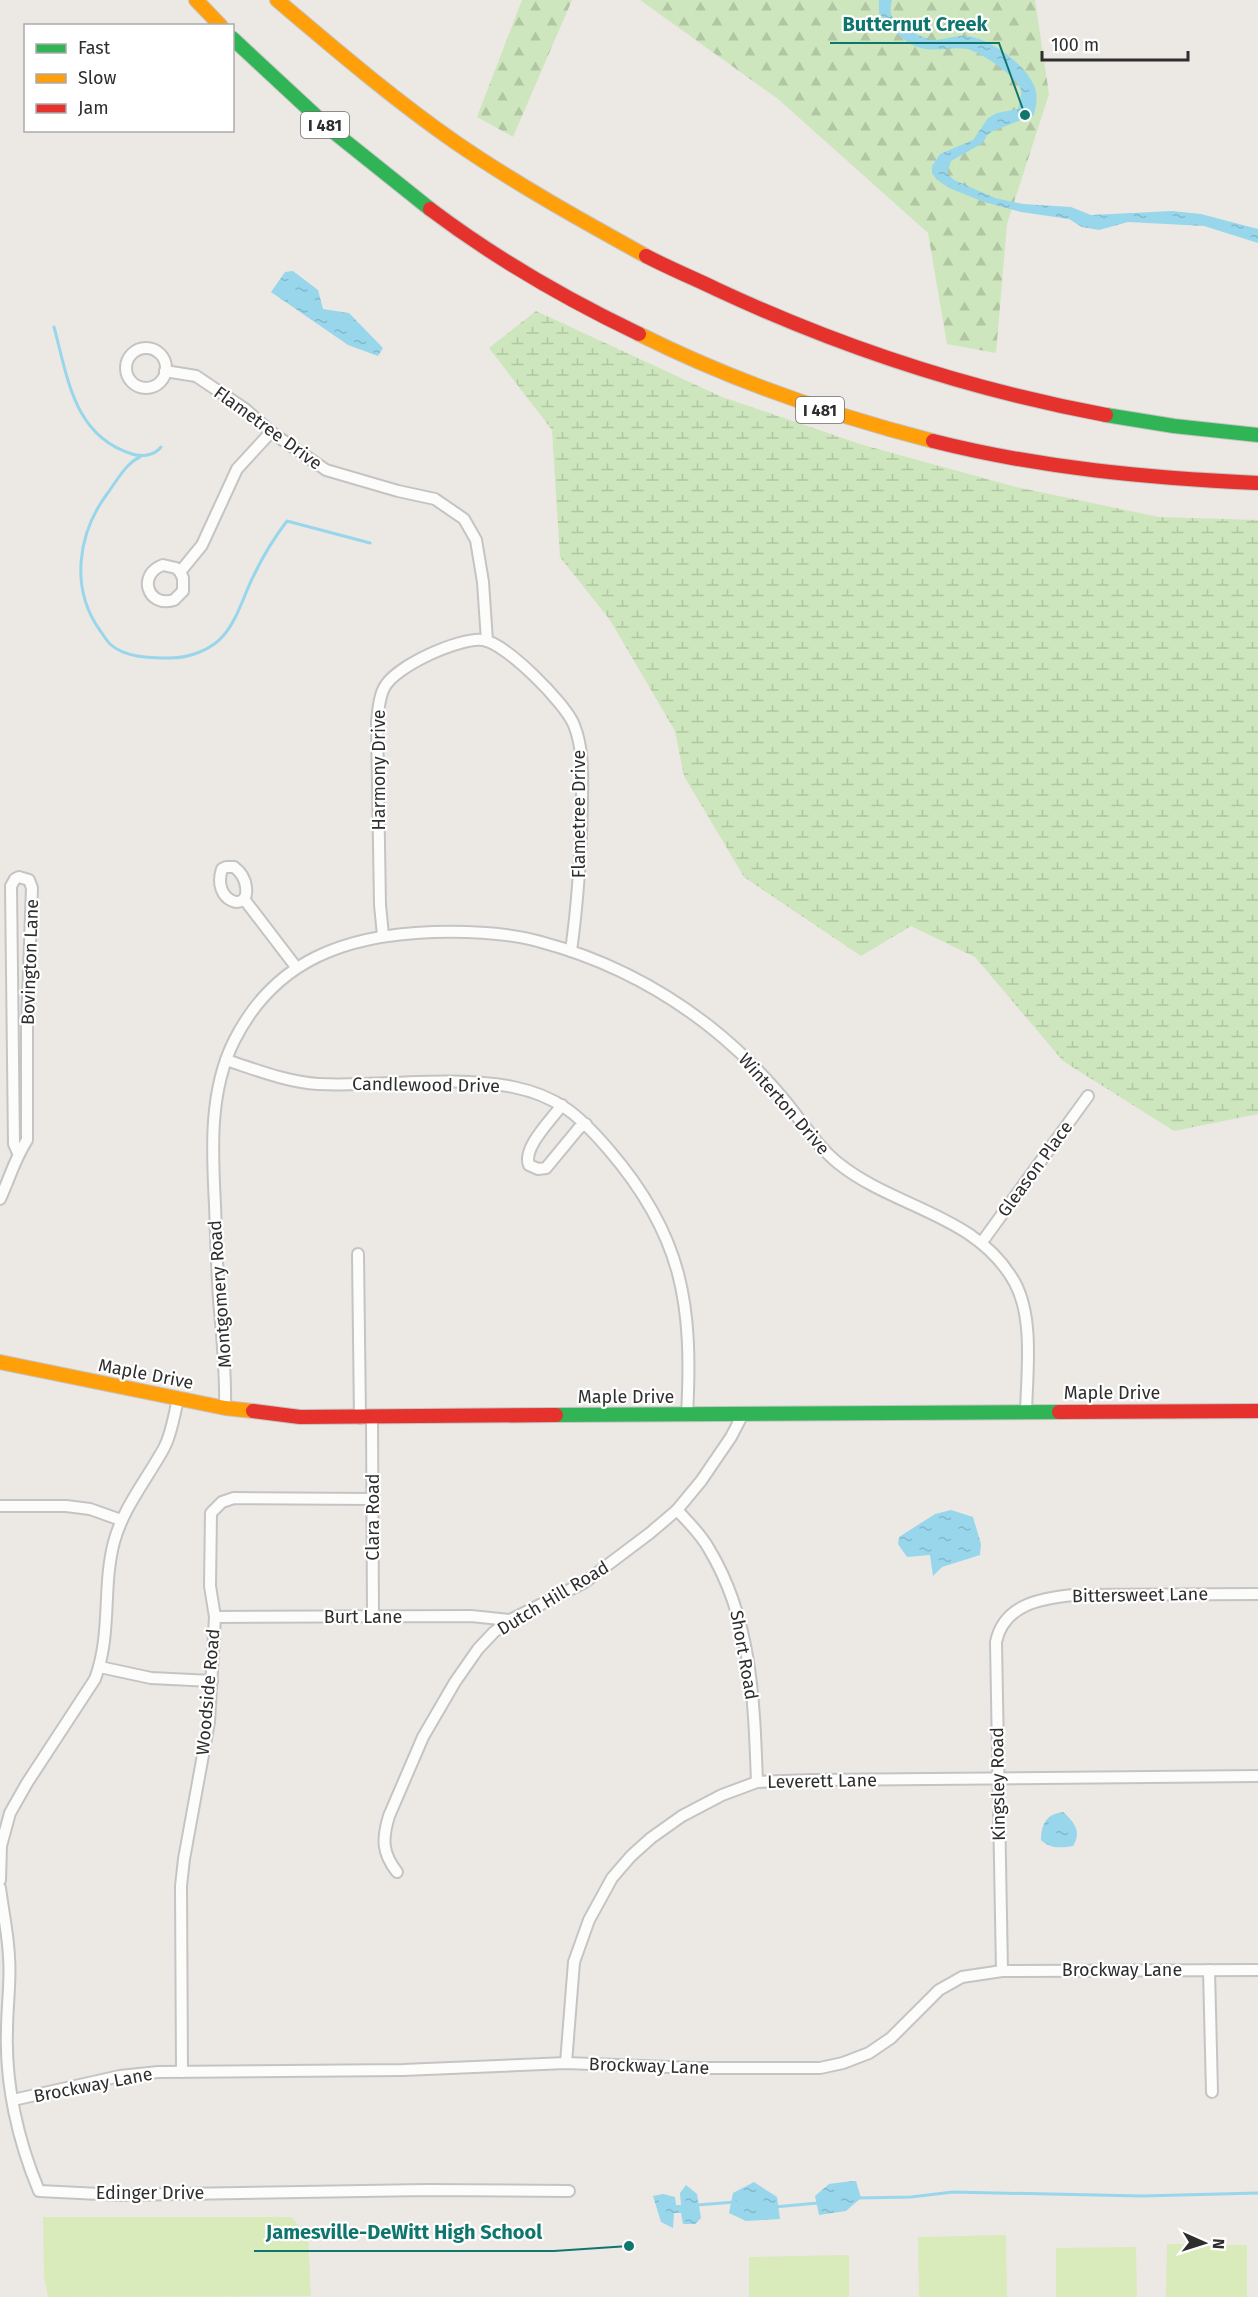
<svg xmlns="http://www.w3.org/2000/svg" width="1258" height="2297" viewBox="0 0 1258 2297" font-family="'Fira Sans',sans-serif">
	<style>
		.forest { fill: url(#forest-firs) }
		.wetland { fill: url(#wetland-marsh) }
		.pitch { fill: #d9eabb }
		.water { fill: url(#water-ripples) }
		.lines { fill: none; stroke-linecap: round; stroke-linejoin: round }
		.stream { stroke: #98d6ec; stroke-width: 3 }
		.street-casing { stroke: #c5c4c5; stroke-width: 14 }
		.fast-casing { stroke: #c5c4c5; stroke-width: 16 }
		.slow-casing { stroke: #c5c4c5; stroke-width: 16 }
		.jam-casing { stroke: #c5c4c5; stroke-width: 16 }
		.street { stroke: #fcfcfb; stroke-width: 10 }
		.fast { stroke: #30b455; stroke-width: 14 }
		.slow { stroke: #ff9f0a; stroke-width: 14 }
		.jam { stroke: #e5322d; stroke-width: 14 }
		.labels { text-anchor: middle; stroke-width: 4.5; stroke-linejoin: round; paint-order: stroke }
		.shield { fill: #fff; stroke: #6d6d6d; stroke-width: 1.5 }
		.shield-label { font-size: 16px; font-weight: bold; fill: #2e2e2e }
		.street-label { font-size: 18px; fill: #2e2e2e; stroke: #fff }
		.leader { fill: none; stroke: #0f766e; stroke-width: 2 }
		.callout-dot { fill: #0f766e; stroke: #fff; stroke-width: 2 }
		.callout-label { font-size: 20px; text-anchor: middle; font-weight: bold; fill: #0f766e; stroke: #fff; stroke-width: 4.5; stroke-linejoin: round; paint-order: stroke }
	</style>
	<defs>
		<pattern id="forest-firs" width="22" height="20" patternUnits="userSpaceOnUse" patternTransform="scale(1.5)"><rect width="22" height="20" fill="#cee6bd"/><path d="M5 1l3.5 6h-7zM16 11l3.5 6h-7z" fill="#b1c6a3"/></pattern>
		<pattern id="wetland-marsh" width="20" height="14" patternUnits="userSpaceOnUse" patternTransform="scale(1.5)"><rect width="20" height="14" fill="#cee6bd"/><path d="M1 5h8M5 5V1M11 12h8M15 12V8" fill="none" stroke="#b1c6a3"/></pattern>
		<pattern id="water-ripples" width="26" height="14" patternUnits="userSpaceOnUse" patternTransform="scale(1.5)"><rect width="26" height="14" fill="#98d6ec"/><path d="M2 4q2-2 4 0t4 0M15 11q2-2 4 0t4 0" fill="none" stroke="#83b8cb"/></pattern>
	</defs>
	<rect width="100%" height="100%" fill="#ece8e4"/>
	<g class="forest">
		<polygon points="522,0 572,0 513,137 477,117"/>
		<polygon points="640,0 1035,0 1049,94 1007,224 996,353 947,344 928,233 778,99"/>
	</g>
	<polygon class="wetland" points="536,311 722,397 863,445 1016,487 1159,517 1258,520 1258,1114 1174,1131 1063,1061 975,957 911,926 861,956 744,877 684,776 675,731 610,620 560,557 552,430 489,348"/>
	<g class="pitch">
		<polygon points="43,2217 291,2217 308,2236 311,2296 48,2297 44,2276"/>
		<polygon points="1006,2235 1007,2297 919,2297 918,2237"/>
		<polygon points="1167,2244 1247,2245 1247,2297 1166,2297"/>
		<polygon points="1136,2247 1137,2297 1056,2297 1056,2248"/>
		<polygon points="849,2255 849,2297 749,2297 749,2257"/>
	</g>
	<g class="water">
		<path d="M879,0h13c-1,4 -2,10 -1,14 3,11 32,25 43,26 11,0 22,-5 32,-4 24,2 61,29 69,52 3,9 1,18 -1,27l-41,16 -6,4 -4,8 -32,18 -4,12 7,7 41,18 28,6 48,3 20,8 81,-4 29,3 57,15v14l-54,-17 -76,-4 -29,8 -17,-3 -13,-8 -48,-7 -37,-10 -35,-14 -13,-9 -4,-6v-7l8,-12 33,-14 15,-22 9,-5 21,-4c1,-5 4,-14 3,-19 -3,-13 -42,-39 -54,-41 -18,-3 -31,4 -50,-2 -16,-6 -27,-21 -38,-34z"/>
		<polygon points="293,271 318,290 323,309 349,313 383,348 378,356 348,345 271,292 285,272"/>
		<polygon points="951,1510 973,1517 981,1544 980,1555 942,1567 933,1576 930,1555 907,1557 898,1544 899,1537 935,1514"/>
		<path d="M1063,1812c11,10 19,19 10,34 -12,2 -23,3 -32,-6 0,-15 5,-26 22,-28z"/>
		<polygon points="852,2181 856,2181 861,2198 846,2211 819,2215 815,2196 829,2184"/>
		<polygon points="754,2182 777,2197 780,2219 746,2221 729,2213 733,2193"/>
		<polygon points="686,2185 697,2194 701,2218 695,2224 683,2224 681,2213 674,2213 673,2228 661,2222 653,2196 663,2194 675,2197 676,2205 681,2205 680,2193"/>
	</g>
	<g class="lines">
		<g class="stream">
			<path d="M54,327c14,52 20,109 78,127 9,3 22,2 29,-7"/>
			<path d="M140,457c-14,6 -24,25 -33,37 -29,39 -37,93 -8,135 3,4 7,11 11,15 15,14 41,14 60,14 19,0 41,-8 53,-22 15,-17 21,-42 31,-61 9,-19 20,-37 33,-54l83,22"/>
			<polyline points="858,2198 911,2197 953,2192 1142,2196 1258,2193"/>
			<polyline points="697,2205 735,2202"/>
			<polyline points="774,2207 818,2203"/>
		</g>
		<g class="street-casing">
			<g id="street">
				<circle cx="146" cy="368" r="20"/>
				<polyline points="165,371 196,376 245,409 271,432 326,470 398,491 435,499 464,519 476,540 483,582 487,641"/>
				<path d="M180,572l3,6v13l-9,9c-27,8 -37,-26 -11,-35l13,3 4,4 22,-27 35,-76 34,-37"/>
				<path d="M226,867h8c7,5 11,11 12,20 4,27 -35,15 -24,-18z"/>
				<polyline points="244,899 296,967"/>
				<path d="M383,935l-3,-30 -3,-182c1,-12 2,-25 7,-35 11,-22 76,-51 99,-48 23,3 83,64 91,85 10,25 8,51 8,77 -1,50 -4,99 -11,149"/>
				<path d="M226,1060c31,10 61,22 92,24 62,3 134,-9 195,3 45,9 67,29 96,63 74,86 84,155 78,265"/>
				<path d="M562,1105c-10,14 -40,43 -33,60l9,4 8,-1 33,-40 7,-4"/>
				<path d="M0,1199c9,-19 15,-41 27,-59v-115l5,-137 -3,-8 -10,-3 -4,2 -4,7 3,258 4,9"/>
				<polyline points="982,1242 1088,1096"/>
				<polyline points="358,1254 360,1418"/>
				<path d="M225,1408c1,-39 -3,-71 -6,-109 -2,-31 -3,-63 -4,-94 -3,-55 -6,-114 19,-164 41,-82 113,-106 199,-109 35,-1 73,0 108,10 60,16 118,45 168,84 28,22 54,48 77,76 17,21 31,44 52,61 57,46 139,51 177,120 19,35 12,90 11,129"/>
				<polyline points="372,1417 373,1617"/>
				<polyline points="0,1506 66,1506 90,1509 121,1520"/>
				<path d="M677,1510c11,12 24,24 32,39 43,71 45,152 48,233"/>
				<polyline points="215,1617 471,1616 510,1620"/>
				<polyline points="100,1667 151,1678 212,1681"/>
				<path d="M397,1872c-15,-19 -15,-33 -8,-56l34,-79 32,-55 23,-33 16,-17 16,-12 75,-38 65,-49 27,-23 24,-29 30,-44 12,-23"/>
				<path d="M0,1880l1,-34 9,-33 17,-30 68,-104c17,-45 7,-92 19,-137 9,-34 33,-63 50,-94 8,-15 10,-33 14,-49"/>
				<path d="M0,1888c3,23 8,46 9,69 2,24 -2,48 -2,73 -2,54 11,111 32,161l81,4 306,-5 143,1"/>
				<polyline points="1209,1970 1212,2092"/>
				<path d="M1002,1971l-6,-329c8,-38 46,-44 78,-47l184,-1"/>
				<polyline points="566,2063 574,1962 589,1920 612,1878 631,1856 651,1838 682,1816 722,1795 757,1782 812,1780 1258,1776"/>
				<polyline points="182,2072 181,1886 184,1859 209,1722 215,1617 210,1586 211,1513 222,1502 234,1498 373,1499"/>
				<polyline points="13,2100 120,2076 158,2072 403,2070 566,2063 695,2068 820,2068 843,2063 869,2053 891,2038 939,1990 962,1977 1002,1971 1258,1970"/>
			</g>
		</g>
		<g class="fast-casing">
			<g id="fast">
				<polyline points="232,38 330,129 430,209"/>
				<polyline points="1106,415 1174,426 1258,435"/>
				<polyline points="556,1415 1059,1412"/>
			</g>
		</g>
		<g class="slow-casing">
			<g id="slow">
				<polyline points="196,0 221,26"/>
				<path d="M277,0c58,49 115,98 178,142 61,42 126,78 191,114"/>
				<path d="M639,334c94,47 192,81 294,107"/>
				<polyline points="0,1362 225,1408 253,1411"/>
			</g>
		</g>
		<g class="jam-casing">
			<g id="jam">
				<path d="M430,209c65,49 136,90 209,125"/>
				<path d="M646,256c23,12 47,22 70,33 124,58 255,101 390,126"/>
				<path d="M933,441c107,27 215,37 325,42"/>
				<polyline points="253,1411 300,1417 556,1415"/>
				<polyline points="1059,1412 1258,1411"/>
			</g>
		</g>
		<use href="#street" class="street"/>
		<use href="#fast" class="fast"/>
		<use href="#slow" class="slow"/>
		<use href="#jam" class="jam"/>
	</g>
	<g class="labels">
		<g class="shield">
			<rect x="301" y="112" width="48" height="26" rx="4.5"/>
			<rect x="796" y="397" width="48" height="26" rx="4.5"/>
		</g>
		<g class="shield-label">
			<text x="325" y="131">I 481</text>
			<text x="820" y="416">I 481</text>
		</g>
		<g class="street-label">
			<text transform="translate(268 428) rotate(36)" y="6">Flametree Drive</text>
			<text transform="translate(379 770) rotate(-90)" y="6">Harmony Drive</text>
			<text transform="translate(579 814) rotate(-90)" y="6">Flametree Drive</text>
			<text transform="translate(30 962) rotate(-88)" y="6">Bovington Lane</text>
			<text transform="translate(426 1085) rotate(1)" y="6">Candlewood Drive</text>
			<text transform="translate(784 1104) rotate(49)" y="6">Winterton Drive</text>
			<text transform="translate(1035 1169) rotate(-54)" y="6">Gleason Place</text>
			<text transform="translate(220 1294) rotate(-94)" y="6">Montgomery Road</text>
			<text transform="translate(146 1374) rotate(11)" y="6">Maple Drive</text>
			<text x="1112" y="1399">Maple Drive</text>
			<text x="626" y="1403">Maple Drive</text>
			<text transform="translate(373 1517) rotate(-90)" y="6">Clara Road</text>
			<text transform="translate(1140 1595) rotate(-1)" y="6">Bittersweet Lane</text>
			<text transform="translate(553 1598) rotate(-31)" y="6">Dutch Hill Road</text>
			<text x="363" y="1623">Burt Lane</text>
			<text transform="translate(744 1655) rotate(80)" y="6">Short Road</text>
			<text transform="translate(208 1692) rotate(-85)" y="6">Woodside Road</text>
			<text transform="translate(822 1781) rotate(-1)" y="6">Leverett Lane</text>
			<text transform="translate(998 1784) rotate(-91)" y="6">Kingsley Road</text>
			<text x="1122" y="1976">Brockway Lane</text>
			<text transform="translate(649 2066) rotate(2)" y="6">Brockway Lane</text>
			<text transform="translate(93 2085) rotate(-11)" y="6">Brockway Lane</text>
			<text x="150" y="2199">Edinger Drive</text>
		</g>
	</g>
	<path class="leader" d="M1025 115L999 43H830M629 2246L554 2251H254"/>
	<g class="callout-dot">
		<circle cx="1025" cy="115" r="6"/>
		<circle cx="629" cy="2246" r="6"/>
	</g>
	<g class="callout-label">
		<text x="915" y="31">Butternut Creek</text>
		<text x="404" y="2239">Jamesville-DeWitt High School</text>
	</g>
	<rect x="24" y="24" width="210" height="108" fill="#ffffff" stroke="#ababab" stroke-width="1.5"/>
	<rect x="36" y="44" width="30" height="9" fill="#30b455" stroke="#ababab" stroke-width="1.5"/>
	<text x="78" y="54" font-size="18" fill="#2e2e2e">Fast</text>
	<rect x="36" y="74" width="30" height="9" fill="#ff9f0a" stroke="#ababab" stroke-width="1.5"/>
	<text x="78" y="84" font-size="18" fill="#2e2e2e">Slow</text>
	<rect x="36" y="104" width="30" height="9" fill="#e5322d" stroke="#ababab" stroke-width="1.5"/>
	<text x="78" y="114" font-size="18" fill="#2e2e2e">Jam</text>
	<g transform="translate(1204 2243) rotate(93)" stroke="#ffffff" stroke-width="4.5" paint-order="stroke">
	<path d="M0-4.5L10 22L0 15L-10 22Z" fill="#2e2e2e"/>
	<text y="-9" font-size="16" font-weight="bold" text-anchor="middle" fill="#2e2e2e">N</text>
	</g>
	<path d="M1042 51v9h146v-9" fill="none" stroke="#2e2e2e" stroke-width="3"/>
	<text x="1051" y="51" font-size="18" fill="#2e2e2e" stroke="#ffffff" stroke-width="4.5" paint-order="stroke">100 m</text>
</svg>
